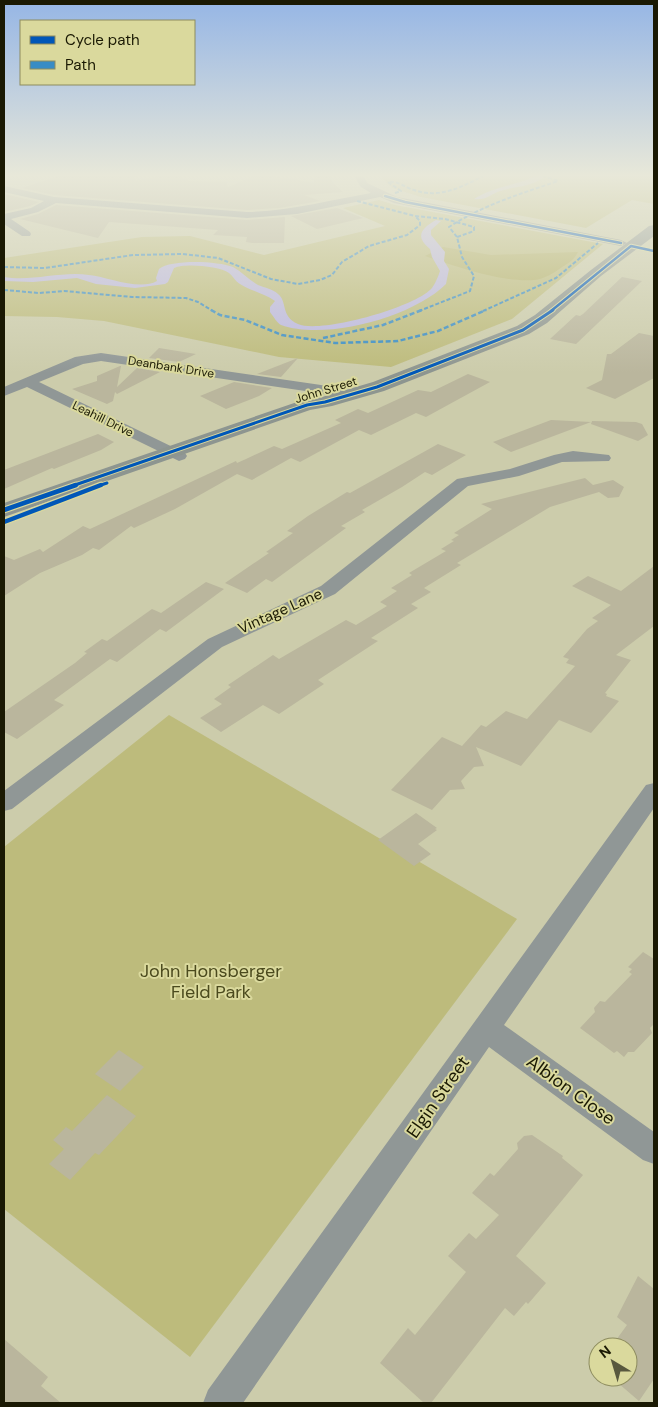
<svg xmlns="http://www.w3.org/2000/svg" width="658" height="1407" viewBox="0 0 658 1407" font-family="'DM Sans',sans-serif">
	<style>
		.green { fill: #bdbb7c }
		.forest { fill: #b3b066 }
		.water { fill: #bcb8e1 }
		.building { fill: #bab69d }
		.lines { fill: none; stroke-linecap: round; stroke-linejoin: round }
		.street { fill: #909796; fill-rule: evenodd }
		.secondary { fill: #8d9590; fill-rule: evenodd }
		.quiet-far1 { stroke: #388cc5; stroke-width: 2; stroke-dasharray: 4 2; stroke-linecap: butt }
		.quiet { stroke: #388cc5; stroke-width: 2.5; stroke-dasharray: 5 2.5; stroke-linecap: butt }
		.cycleway-far2-casing { stroke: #dad99d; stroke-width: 4.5 }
		.cycleway-far1-casing { stroke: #dad99d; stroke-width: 5 }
		.cycleway-casing { stroke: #dad99d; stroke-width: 7 }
		.cycleway-far2 { stroke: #0057b8; stroke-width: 2.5 }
		.cycleway-far1 { stroke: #0057b8; stroke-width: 3 }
		.cycleway { stroke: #0057b8; stroke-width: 4.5 }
		.labels { text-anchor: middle; stroke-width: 4; stroke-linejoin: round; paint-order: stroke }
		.far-street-label { font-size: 12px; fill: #1a1903; stroke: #dad99d }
		.street-label { font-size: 15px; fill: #1a1903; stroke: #dad99d }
		.near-park-label { font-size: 18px; fill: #4b4a1e; stroke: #dad99d }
		.near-street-label { font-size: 18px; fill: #1a1903; stroke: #dad99d }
	</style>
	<rect width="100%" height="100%" fill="#ccccab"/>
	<g class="green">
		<polygon points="380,176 654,176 654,204 632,200 586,228 421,197 392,188"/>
		<polygon points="379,200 395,205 603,244 512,319 391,367 279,357 104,321 57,317 4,316 4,258 142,237 190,236 264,255 385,226 343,208"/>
		<polygon points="169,715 517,919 190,1357 4,1209 4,847"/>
	</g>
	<path class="forest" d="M443,247l48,8 87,-3c-4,8 -9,11 -16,15 -8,6 -18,12 -28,13 -30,3 -80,-14 -109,-24z"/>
	<g class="water">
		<path d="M535,176h10c-12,11 -30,10 -45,15 -9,3 -15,10 -26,8 19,-13 42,-13 61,-23z"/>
		<path d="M436,220l5,1 -10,9v5l14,17 -1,9 5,8 -3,15c-33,33 -120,57 -165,41 -3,-1 -8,-9 -11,-13v-5l5,-6c-11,-8 -24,-10 -35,-17 -5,-3 -7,-8 -11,-11 -10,-7 -44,-10 -55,-5l-6,14 -3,2 -30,4 -39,-4 -19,-6 -44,4 -29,-1v-4c27,5 57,-6 85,-2 19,2 50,16 68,6l-1,-3 3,-9c12,-10 59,-8 74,-2 9,5 16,13 25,18 7,3 15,4 20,9 10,8 2,22 20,30 23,10 118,-17 134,-36 3,-4 6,-11 8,-17l-8,-14 -2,-8c-16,-13 -8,-21 6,-29z"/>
	</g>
	<g class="building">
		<polygon points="59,176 135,176 136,181 160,176 177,176 189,181 226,182 228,187 254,176 272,176 314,183 314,176 331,176 332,182 343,192 304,195 320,201 279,208 247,210 54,195 22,188"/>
		<polygon points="4,194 39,202 30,206 4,212"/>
		<polygon points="56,205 247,220 285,217 284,243 252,243 246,242 247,237 213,235 218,230 109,222 98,238 20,219 38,214"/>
		<polygon points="337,208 363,218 317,229 291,216"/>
		<polygon points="622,277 642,281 576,344 550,339 576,315 580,316 583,314"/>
		<polygon points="639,333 654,336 654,378 615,399 586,388 602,380 607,354 611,354"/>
		<polygon points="159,348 196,354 179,362 149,358"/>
		<polygon points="298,358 281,377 257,374"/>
		<polygon points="120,366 121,366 117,387 137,368 160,372 117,394 115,392 113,401 107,404 72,389 97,381 97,376"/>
		<polygon points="468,374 490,382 426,417 416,413 371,435 359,430 300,462 291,458 252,480 237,474 175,509 134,528 131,526 99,550 93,548 82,555 40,573 4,596 4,556 14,560 40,549 43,552 83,526 90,529 236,461 237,463 246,459 274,446 282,449 341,423 335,420 358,409 368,413 418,390 431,392"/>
		<polygon points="234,382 272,388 259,396 226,409 200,396"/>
		<polygon points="551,420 591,422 511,452 493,442"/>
		<polygon points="592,421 636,422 642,424 648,435 638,441 591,424"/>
		<polygon points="98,434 114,442 101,450 54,469 52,468 4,489 4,470"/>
		<polygon points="438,444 466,455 432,475 425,472 402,487 362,510 365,512 341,526 346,528 272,582 266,579 247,593 225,583 269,553 266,552 293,533 287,531 308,516 347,492 350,493"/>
		<polygon points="585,478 593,485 613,480 624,487 619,497 608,498 599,492 550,507 457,563 461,565 424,588 431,592 411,604 418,608 371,638 378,641 318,680 324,684 279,714 263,705 221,732 200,718 222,704 214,699 231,687 228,685 273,655 279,659 346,620 356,625 387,606 380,602 397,591 391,588 412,575 409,573 446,551 441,549 454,541 451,540 459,535 454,533 492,509 481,504"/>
		<polygon points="654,566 654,626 616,655 631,660 605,693 607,694 606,696 619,701 591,733 559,720 521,766 476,747 484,766 474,767 461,781 465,789 450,790 432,810 391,790 442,737 462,746 481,725 486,727 506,711 527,719 575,666 566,663 569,659 563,657 587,629 598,621 592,618 611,605 572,586 588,576 621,591"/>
		<polygon points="206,582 224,589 166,632 160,629 117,662 110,659 54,700 64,705 17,739 4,732 4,712 75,663 87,653 84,652 102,639 107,641 152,609 161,613"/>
		<polygon points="416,813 437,828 435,829 437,830 418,844 431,854 414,866 378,840"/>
		<polygon points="643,952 654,959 654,1024 650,1028 652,1033 634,1052 628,1052 624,1057 617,1051 614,1053 580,1028 595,1012 594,1008 600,1001 605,1002 632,974 629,972 632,969 628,967"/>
		<polygon points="119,1050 144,1067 120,1091 95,1074"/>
		<polygon points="107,1095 136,1116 99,1155 95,1153 70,1180 49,1164 64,1149 53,1140 66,1127 72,1131"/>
		<polygon points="532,1135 563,1156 562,1158 583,1175 516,1256 546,1283 528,1304 526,1302 514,1316 505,1308 431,1403 424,1403 380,1363 408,1328 415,1335 466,1272 448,1256 469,1233 476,1239 499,1215 472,1193 490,1173 494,1176 518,1149 517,1143 524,1136"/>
		<polygon points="638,1276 654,1289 654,1379 639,1401 611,1377 628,1377 628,1347 611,1347 627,1325 617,1317"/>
		<polygon points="4,1339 48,1377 41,1386 61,1403 4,1403"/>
	</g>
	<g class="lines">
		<g class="street">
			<path d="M354,176h10l3,7 30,14 224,43 6,3 -6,3 -227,-43 -14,-6 -83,17 -50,4 -191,-15 -18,9 -27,7 19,13 1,2 -1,2h-8l-18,-12v-10l27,-6 13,-7 -40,-9v-6l50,11 193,15c43,-1 83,-12 124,-19l-10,-6z"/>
			<polygon points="101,353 321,385 349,393 351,396 349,399 344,400 319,393 101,361 83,364 39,382 185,453 187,456 185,459 179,461 27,387 4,396 4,387 75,357"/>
			<polygon points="573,451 609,455 611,458 609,461 562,462 519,476 468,486 335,594 222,647 12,809 4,811 4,791 208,639 321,586 457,479 510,469 554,455"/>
			<polygon points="654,783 654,808 504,1025 654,1132 654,1164 643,1160 489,1047 243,1403 203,1403 208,1390 646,785"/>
		</g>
		<polygon class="secondary" points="654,225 654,236 601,276 547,323 529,334 384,391 332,406 310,410 4,517 4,503 300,401 322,397 373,382 517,326 535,315 591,270 649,226"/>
		<g class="quiet-far1">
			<path d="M395,193l6,-2 -13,-9c9,-2 18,6 26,8 25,9 48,-3 69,-14"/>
			<polyline points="357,201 415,216 445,219 474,227 474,231 457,237 462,257 474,276 470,291 419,311"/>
			<path d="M457,237l-8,-10c34,-22 71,-33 109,-46l-15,-5"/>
			<polyline points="4,267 45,268 133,255 183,254 218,258 271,279 298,284 320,280 332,275 342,262 369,246 407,235 420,225 420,221 415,216"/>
			<polyline points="4,290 39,293 64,291 132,297 186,298 198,302 213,311"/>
			<polyline points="483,311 556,278 598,243"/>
		</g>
		<g class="quiet">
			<polyline points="211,310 220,315 245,320 282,335 335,343 398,341 438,331 486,310"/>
			<polyline points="323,338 383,325 422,310"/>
		</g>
		<g class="cycleway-far2-casing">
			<g id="cycleway-far2">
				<polyline points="385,196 405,202 621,243"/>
				<polyline points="551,311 631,246 654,251"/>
			</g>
		</g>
		<g class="cycleway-far1-casing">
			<g id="cycleway-far1">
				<polyline points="72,486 307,405 325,402 377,387 523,330 553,310"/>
				<polyline points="98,486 107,483"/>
			</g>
		</g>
		<g class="cycleway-casing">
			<g id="cycleway">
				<polyline points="4,510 76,485"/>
				<polyline points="4,522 101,485"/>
			</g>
		</g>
		<use href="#cycleway-far2" class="cycleway-far2"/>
		<use href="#cycleway-far1" class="cycleway-far1"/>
		<use href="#cycleway" class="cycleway"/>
	</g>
	<linearGradient id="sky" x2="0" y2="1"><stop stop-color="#96b6e5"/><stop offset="0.47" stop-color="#e8e8d9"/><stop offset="1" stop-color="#e8e8d9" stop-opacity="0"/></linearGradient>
	<rect width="658" height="373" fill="url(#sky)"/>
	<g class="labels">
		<g class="far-street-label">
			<text transform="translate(171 367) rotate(9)" y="4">Deanbank Drive</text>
			<text transform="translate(326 390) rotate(-17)" y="4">John Street</text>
			<text transform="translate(103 419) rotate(26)" y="4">Leahill Drive</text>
		</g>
		<g class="street-label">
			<text transform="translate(280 611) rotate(-24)" y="5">Vintage Lane</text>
		</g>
		<g class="near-park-label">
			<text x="211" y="977">John Honsberger<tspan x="211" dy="21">Field Park</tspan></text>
		</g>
		<g class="near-street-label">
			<text transform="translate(571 1090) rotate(36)" y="6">Albion Close</text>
			<text transform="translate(438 1097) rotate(-55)" y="6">Elgin Street</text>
		</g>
	</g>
	<rect width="658" height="1407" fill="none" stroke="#1a1903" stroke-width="10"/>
	<rect x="20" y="20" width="175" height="65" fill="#dad99d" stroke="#8d8c5f"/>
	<rect x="30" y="36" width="25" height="8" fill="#0057b8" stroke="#8d8c5f"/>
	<text x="65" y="45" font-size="15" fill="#1a1903">Cycle path</text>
	<rect x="30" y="61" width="25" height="8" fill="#388cc5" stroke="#8d8c5f"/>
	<text x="65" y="70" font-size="15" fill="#1a1903">Path</text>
	<g transform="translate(613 1362) rotate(322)"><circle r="24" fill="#dad99d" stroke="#8d8c5f"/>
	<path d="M0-4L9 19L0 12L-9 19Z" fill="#58583e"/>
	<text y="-8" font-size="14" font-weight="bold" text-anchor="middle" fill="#1a1903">N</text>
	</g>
</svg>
